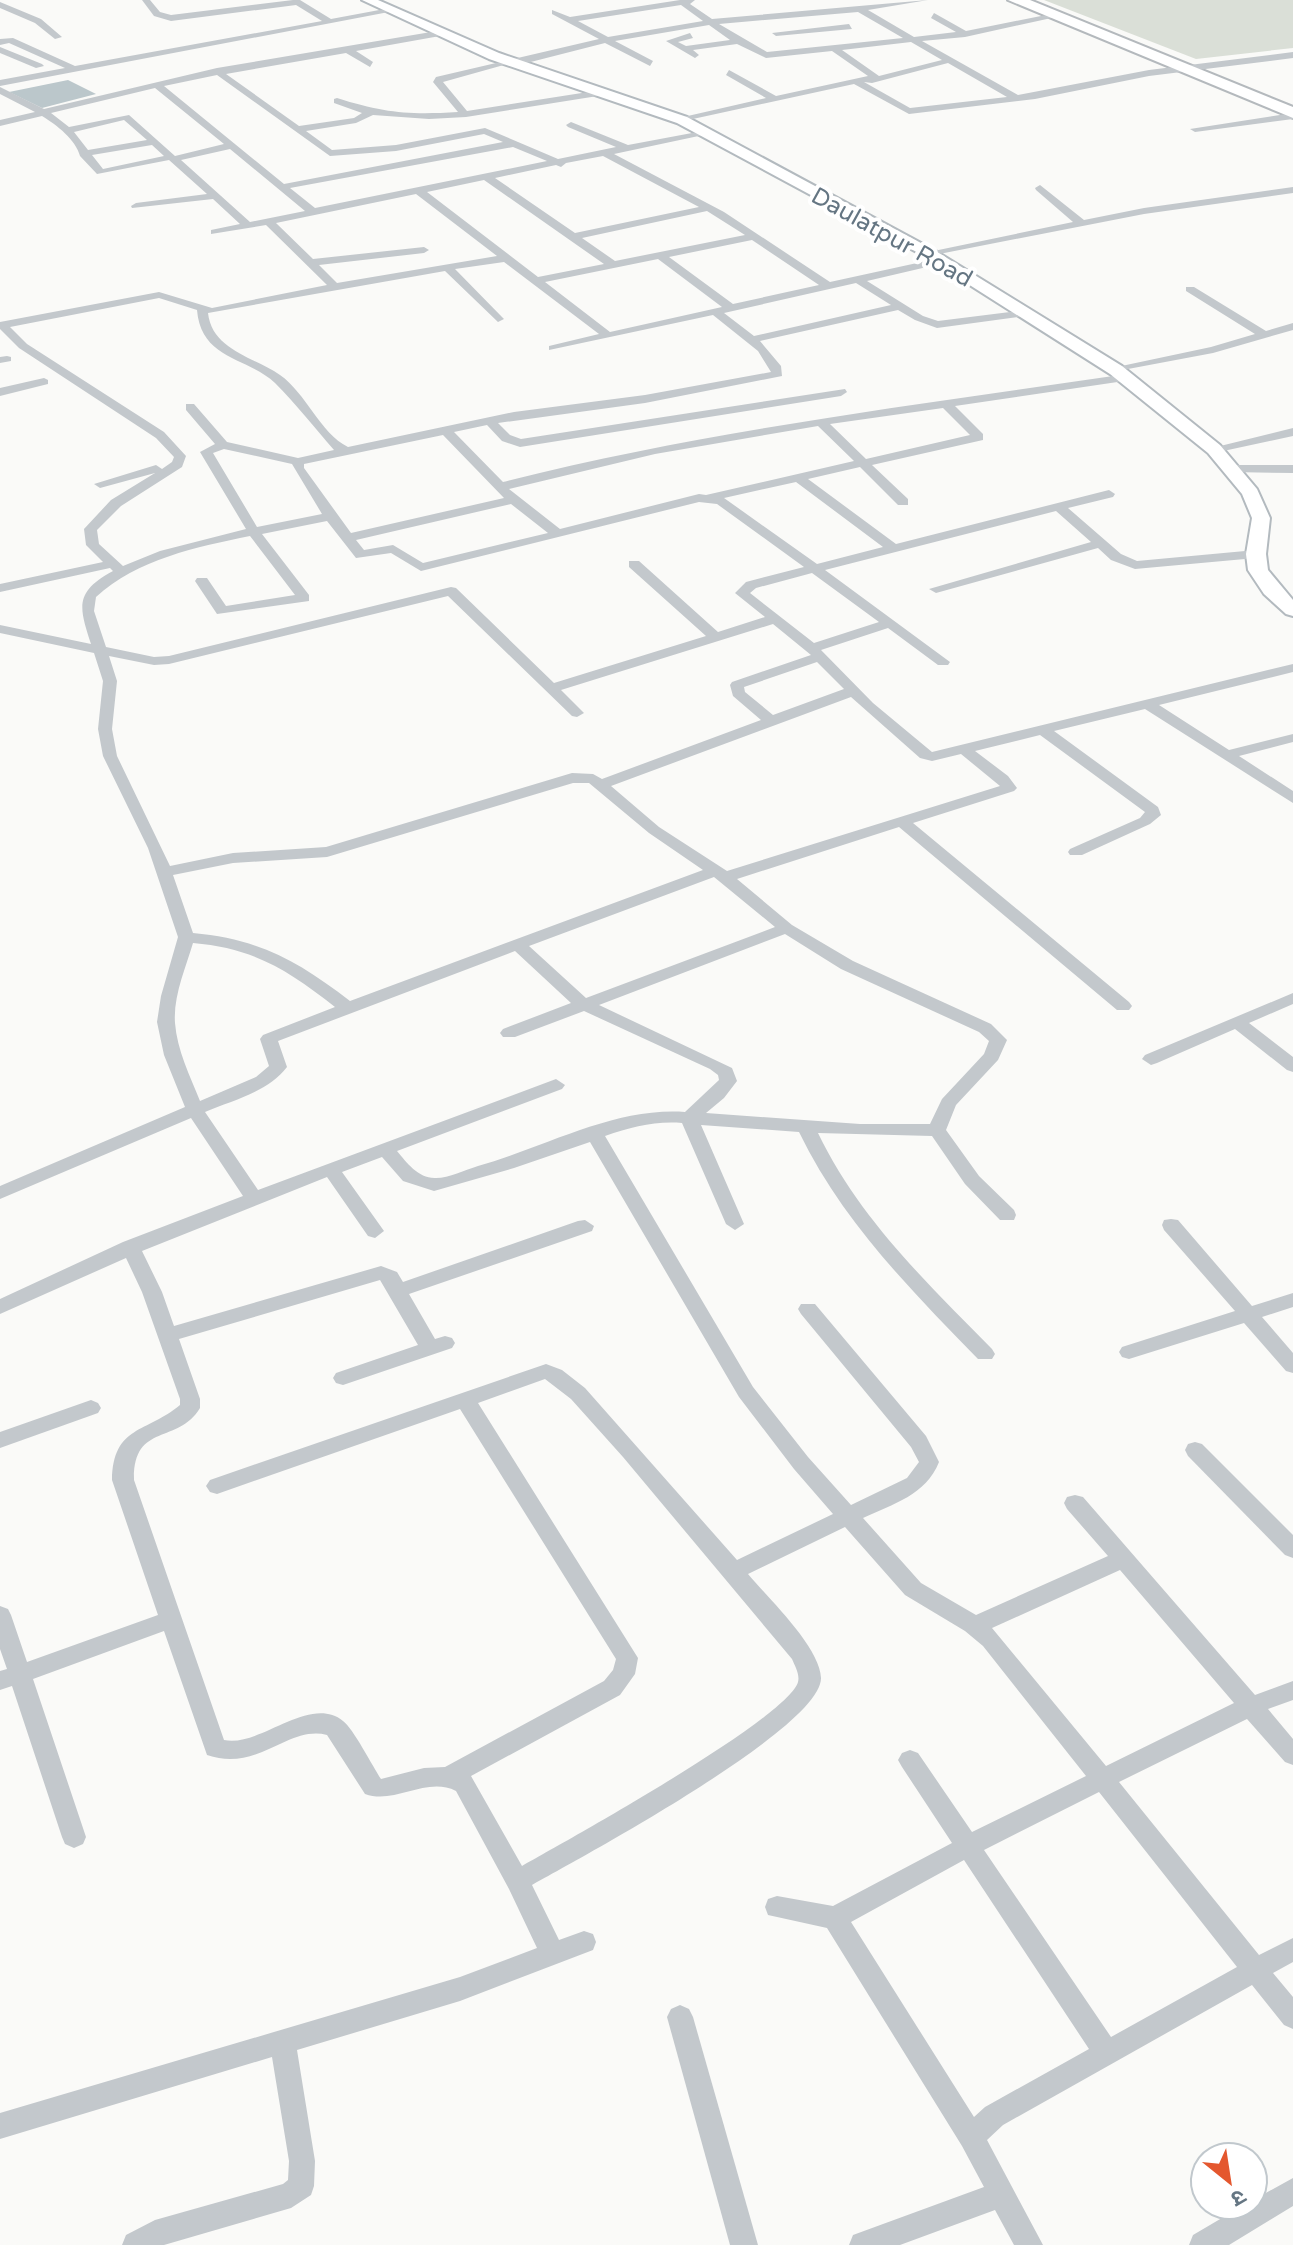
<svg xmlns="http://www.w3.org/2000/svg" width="1293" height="2245" viewBox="0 0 1293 2245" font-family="'Varela Round','Noto Sans Devanagari',sans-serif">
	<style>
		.green { fill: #dadfd7 }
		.water { fill: #bbc7cb }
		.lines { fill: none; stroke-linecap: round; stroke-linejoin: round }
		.secondary-casing { stroke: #b3babf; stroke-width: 4 }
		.highway-casing { stroke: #b4b9bd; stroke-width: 4 }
		.street { fill: #c3c8cc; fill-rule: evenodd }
		.secondary { fill: #fff; fill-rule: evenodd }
		.highway { fill: #fff; fill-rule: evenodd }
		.labels { text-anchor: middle; stroke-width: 8; stroke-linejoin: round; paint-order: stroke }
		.far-street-label { font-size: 24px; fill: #657683; stroke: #fff }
	</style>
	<rect width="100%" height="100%" fill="#fafaf8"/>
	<polygon class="green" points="1044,0 1293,0 1293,48 1196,59"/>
	<polygon class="water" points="68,80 96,94 42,108 9,92"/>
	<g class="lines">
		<g class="secondary-casing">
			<polygon id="secondary" points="362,0 378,0 499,53 687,117 934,250 1122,366 1220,445 1257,489 1270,518 1266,554 1268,570 1293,600 1293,616 1286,614 1264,594 1248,570 1246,554 1252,518 1242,494 1208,453 1110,374 924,256 677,123 489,59"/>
		</g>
		<g class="highway-casing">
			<polygon id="highway" points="1008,0 1030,0 1293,107 1293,118"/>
		</g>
		<g class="street">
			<polygon points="142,0 150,0 160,12 171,15 293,0 300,0 331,19 390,8 394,11 0,86 0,80 65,68 9,43 0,45 0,39 13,38 75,66 322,21 296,5 171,21 154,16"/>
			<path d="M680,0h15l-5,4 22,15 216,-19 -60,10 46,27 42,-5 -25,-14 3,-5 32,18 90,-18v4l-91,20 -43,4 96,54 131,-25 144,-18v6l-144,18 -114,23 -126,15 -55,-30 -175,38v-4l87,-20 -40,-23 3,-5 47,26 92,-20 -36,-25 -66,7 -29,-14 -44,6 6,5 -4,3 -29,-17 24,-8 3,5 -15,4 8,4 44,-6 -21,-15 -94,16 38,20 -3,5 -45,-23 -90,23 -4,-3 -68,19 24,29 134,-21 3,5 -138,22 -37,2 -56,-4 -17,8 -50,8 26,19 64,-5 89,-17 73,31 58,-12 -48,-20 -2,-2 5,-3 57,23 80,-15v4l-94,20 110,58 106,70 110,-24 5,3 -1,2 -77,18 56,35 15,5 87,-11 6,3 -6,3 -88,12 -22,-8 -17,-10 -138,31 21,25 1,10 -137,27 -147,20 12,12 11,4 324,-50 2,3 -6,4 -321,51 -18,-6 -15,-16 -33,7 49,50c205,-52 415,-77 624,-108l6,4 -2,2 -176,26 28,28v6l-111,25 36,34v6h-10l-38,-38 -52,12 88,65 213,-54 6,4 -2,3 -45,11 53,46 16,7 119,-11 7,4 -7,4 -121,11 -24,-9 -13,-12 -162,45 -7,-4 162,-47 -35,-31 -231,59 125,92 -2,3h-10l-50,-37 -67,22 52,53 59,49 361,-88v8l-134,33 70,45 64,-16v8l-54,14 54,35v12l-148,-94 -91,22 104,76 3,8 -11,9 -68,31h-12l-2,-3 2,-3 70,-31 5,-6 -105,-77 -65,16 33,25 9,12 -3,3 -101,32 216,179 3,4 -3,4h-12l-218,-183 -162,52 55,46 61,36 138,63 16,16 -9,20 -42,45 -10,25 33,46 35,34 2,5 -2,5h-14l-35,-36 -33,-48 -114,-3c41,85 108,149 174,216l3,5 -3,5h-14c-68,-70 -136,-138 -179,-227l-98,-7 43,99 -9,6 -9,-6 -44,-101c-28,-2 -50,4 -77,13l148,251 55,70 43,48 56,-27 12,-16 -8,-15 -110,-133 -3,-5 3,-5h14l111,132 13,26c-13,33 -46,42 -76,56l58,65 55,32 132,-59 -41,-47 -3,-6 3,-6 8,-2 8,2 172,198 38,-14v19l-25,9 25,30v26l-8,-3 -38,-43 -128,63 140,173 34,-17v24l-20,11 20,24v32l-9,-4 -32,-40 -249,140 -16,15 56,105h-29l-19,-35 -95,35h-51l4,-10 131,-48 -22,-41 -135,-218 -59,-13 -3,-8 3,-8 9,-3 56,10 119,-63 -50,-76 -4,-7 4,-7 8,-3 8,3 54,79 114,-56 -103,-130 -18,-15 -60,-36 -60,-68 -97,47c20,24 72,73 73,104 1,50 -241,180 -289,207l27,55 25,-9 9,3 3,8 -3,8 -133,51 -163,49 18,111 -1,25 -3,9 -20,13 -127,37h-42l4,-10 29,-15 128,-36 5,-4 1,-19 -17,-104 -272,82v-26l460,-136 77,-29 -28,-59 -53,-98c-30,-15 -61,14 -91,3l-38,-59c-39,-10 -69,38 -120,20l-43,-124 -131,48 53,158 -3,7 -9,4 -9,-4 -3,-7 -50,-151 -12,4v-19l7,-2 -7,-20v-43l8,3 3,6 16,47 131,-47 -46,-135c1,-55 35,-47 68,-75v-6l-38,-107 -16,-34 -126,56v-15l123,-57 120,-46 -52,-78 -191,81v-13l185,-79 -21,-52 -7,-33 4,-26 17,-59 -30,-89 -45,-92 -5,-27 5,-48 -9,-28 -94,-20v-8l91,19c-12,-37 -17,-52 22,-73l-3,-3 -110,24v-8l103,-22 -17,-17 -2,-16 27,-29 44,-27 -55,15 -6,-4 62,-19 6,4 10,-7 2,-5 -18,-19 -137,-90 -19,-19v-7l159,-30 53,16 115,-23 -61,-60 -55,9v-4l29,-6 -27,-25 -81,9 -1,-2 5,-3 71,-9 -38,-34 -72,14 -17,-18c-4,-16 -23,-31 -38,-40l-42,10v-6l35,-8 -35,-18v-7l44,22 173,-41 220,-37 3,5 -84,15 17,11 -3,5 -24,-14 -120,21 73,52 55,-8 8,-5 -28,-10v-4l3,-1c47,15 72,17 121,14l-25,-30 3,-5 163,-38 -47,-25v-4l18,7zM681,5l22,16 -95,16 -30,-16zM858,12l45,26 -136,14 -48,-28zM911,42l31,18 -63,16 -37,-26zM948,63l59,34 -97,11 -46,-26 8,1zM217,75l113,81 66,-5 88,-17 19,8 -219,42 -120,-98zM155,88l69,56 -49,12 -46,-41 -60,12 -18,-14zM124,120l23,20 -59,10 -14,-18zM152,145l12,11 -61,13 -11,-14zM513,147l34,14 -232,47 -25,-20zM230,149l75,62 -55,11 -69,-62zM603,156l96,51 -124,26 -80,-55 61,-13 5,2 5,-4zM484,180l120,84 -66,13 -111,-85zM416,194l81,62 -160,27 -18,-18 105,-12 5,-3 -5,-3 -111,12 -37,-36zM707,211l38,24 -130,26 -33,-23zM752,240l67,45 -86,19 -64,-47zM658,259l64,48 -112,25 -65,-50zM504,262l95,72 -50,12v4l164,-35 45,36 13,21 -126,23 -131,17 -166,35c-28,-14 -42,-54 -68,-72 -26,-18 -68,-25 -72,-62l237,-42 53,51 6,-3 -2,-2 -47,-48zM856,283l35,22 -137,31 -30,-23zM159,298l38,12c4,50 51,47 78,73 21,21 40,45 59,67l-36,8 -71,-16 -33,-38h-8v6l29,34 -15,8 46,77 -86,22 -37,15 -24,-22 -2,-14 24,-24 61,-39 4,-11 -22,-24 -137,-88 -17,-17zM943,408l27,27 -104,24 -36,-35zM818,426l36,35 -148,34 -7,-1 -139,35 -51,-40 146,-35zM443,435l61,63 -153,35 -47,-65v-4zM224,449l68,15 30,50 -65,13 -44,-74zM796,482l87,65 -66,17 -93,-66zM699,502l18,2 87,63 -58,15 -11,11 30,24 -47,15 -79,-71h-10v6l77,69 -152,47 -98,-95 -5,-1 -282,69 -15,1 -48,-10 -12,-36 2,-14c41,-38 101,-50 154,-61l45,59 -69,11 -19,-28h-10l-2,3 22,33 92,-13v-6l-47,-61 65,-13 29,37 35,-5 30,18zM511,504l37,29 -125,30 -30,-18 -29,5 -8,-10zM812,573l67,49 -65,21 -64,-50 6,-5zM448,596l124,120 5,1 7,-4 -23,-23 212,-66 38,31 -79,27 -2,3 3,11 28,24 -159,59 -9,-5 -21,-1 -246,74 -93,6 -63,13 -53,-110 -5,-27 5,-48 -8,-25 45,9 15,-1zM817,662l27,27 -71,26 -28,-23 -1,-5zM851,697l69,61 12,3 29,-7 39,32 -273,85 -68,-44 -48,-41zM573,783h16l60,50 54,37 -353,131c-52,-40 -91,-62 -157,-68l-20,-58 60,-12 94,-6zM714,877l61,50 -189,71 -57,-52zM785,934l56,35 138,63 10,9 -5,13 -42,45 -12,25h-70l-154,-11 18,-15 13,-17 -5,-13 -133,-63zM193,943c60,5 95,27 142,64l-72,28 -3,4 9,27 -13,11 -56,24c-10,-25 -23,-51 -25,-78 -2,-27 11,-56 18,-80zM515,951l56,52 -68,26 -3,4 3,4h12l69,-26 126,58 8,6 1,5 -34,32c-71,-5 -139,35 -207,54 -13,4 -29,12 -42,12 -17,1 -29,-15 -39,-27l165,-62 3,-4 -9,-6 -298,111 -53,-78c28,-12 63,-20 82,-45l-9,-26zM590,1142l149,255 55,72 39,45 -96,46 -152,-172 -23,-18 -16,-6 -336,116 -4,6 4,6 7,2 243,-85 156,250 -3,11 -9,11 -159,86 -21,1 -43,11c-8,-12 -28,-51 -38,-58 -34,-27 -83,27 -119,19l-90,-260c-1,-58 44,-35 66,-72v-9l-21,-60 201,-59 38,65 -82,28 -3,5 3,5 7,2 109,-37 3,-5 -3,-5 -7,-2 -10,3 -26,-45 183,-63 2,-5 -9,-6 -7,1 -175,61 -6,-10 -16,-6 -207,60 -12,-34 -20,-41 185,-74 41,59 7,2 9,-7 -42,-59 40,-15 21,24 31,10 80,-23zM545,1379l26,20 52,58 169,202c3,7 8,16 6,23 -11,37 -232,159 -276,184l-51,-90 149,-81 15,-21 3,-16 -160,-255zM1120,1570l114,133 -128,63 -114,-138zM1099,1792l138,175 -126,70 -127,-187zM964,1860l125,189 -104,58 -11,10 -123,-195z"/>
			<polygon points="0,2 41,19 62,37 55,39 35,23 0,8"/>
			<polygon points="849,24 852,29 776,36 772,33"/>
			<polygon points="0,47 42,64 44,66 36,68 0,53"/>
			<polygon points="1293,113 1293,119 1195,132 1190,129"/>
			<polygon points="1040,185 1084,220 1144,208 1293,187 1293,193 1144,214 929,256 924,253 1073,222 1036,190 1035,188"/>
			<polygon points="1186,287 1194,287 1266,331 1293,323 1293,330 1213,353 1112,372 1112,368 1211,347 1255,334 1186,291"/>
			<polygon points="7,356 11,357 11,361 0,363 0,357"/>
			<polygon points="44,378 48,380 48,384 0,396 0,388"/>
			<polygon points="1293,428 1293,436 1214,453 1208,449"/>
			<polygon points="1234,465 1293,465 1293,473 1230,472 1228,469"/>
			<polygon points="1293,993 1293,1004 1249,1023 1293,1057 1293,1072 1287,1070 1235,1029 1157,1063 1151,1065 1142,1059 1145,1055"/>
			<polygon points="1171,1219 1178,1220 1252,1306 1293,1293 1293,1307 1262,1317 1293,1353 1293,1373 1286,1371 1244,1323 1129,1359 1122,1357 1119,1352 1122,1347 1235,1311 1164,1230 1162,1225 1164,1220"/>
			<polygon points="91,1400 98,1403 101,1408 98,1413 0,1448 0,1432"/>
			<polygon points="1195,1442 1202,1444 1293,1535 1293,1558 1285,1555 1188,1456 1185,1450 1188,1444"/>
			<polygon points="680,2005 689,2009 693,2017 758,2245 730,2245 667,2017 671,2009"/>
			<polygon points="1293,2178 1293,2206 1229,2245 1189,2245 1193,2235 1244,2205 1253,2205 1253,2200"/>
		</g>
		<use href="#secondary" class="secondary"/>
		<use href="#highway" class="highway"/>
	</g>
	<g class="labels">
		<g class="far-street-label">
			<text transform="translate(892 237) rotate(29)" y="8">Daulatpur Road</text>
		</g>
	</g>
	<g transform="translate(1229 2181) rotate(150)"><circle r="38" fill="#ffffff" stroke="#c1c8cd" stroke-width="2"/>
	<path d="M0-6L14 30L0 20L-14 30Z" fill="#e4572e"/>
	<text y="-12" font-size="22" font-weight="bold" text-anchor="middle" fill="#657683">उ</text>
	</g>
</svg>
